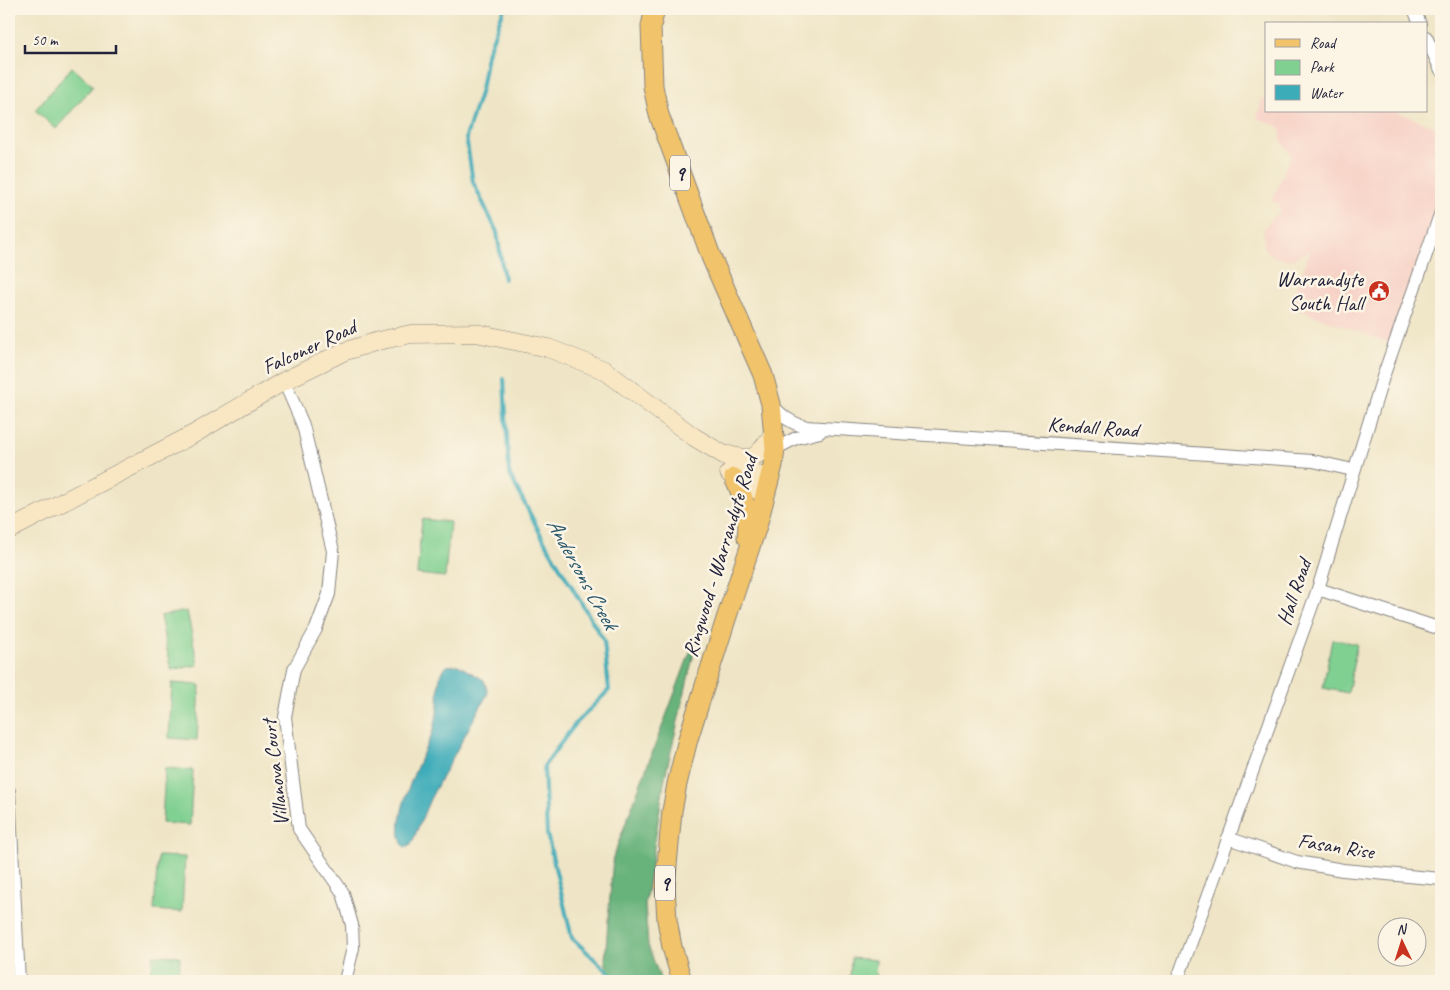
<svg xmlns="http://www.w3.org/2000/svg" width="1450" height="990" viewBox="0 0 1450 990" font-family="Caveat,sans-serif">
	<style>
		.built { fill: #f7d1c6 }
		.green { fill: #80d091; stroke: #517966 }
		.forest { fill: #68b27b; stroke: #456a5b }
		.water { fill: #3cacb9; stroke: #2f677a }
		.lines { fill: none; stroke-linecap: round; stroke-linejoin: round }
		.stream { stroke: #3cacb9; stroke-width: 4 }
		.minor-casing { stroke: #888480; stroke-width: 14 }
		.secondary-casing { stroke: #888480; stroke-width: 19 }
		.primary-casing { stroke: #888480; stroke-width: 21 }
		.minor { stroke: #fff; stroke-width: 12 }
		.secondary { stroke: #f9e7c3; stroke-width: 18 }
		.primary { stroke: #f1c36a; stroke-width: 19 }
		.labels { text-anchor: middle; stroke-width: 5; stroke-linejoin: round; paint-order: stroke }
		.shield { fill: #fcf5e5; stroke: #63616e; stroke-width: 1 }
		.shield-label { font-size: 20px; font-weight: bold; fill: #22223b }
		.poi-label { font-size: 21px; fill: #22223b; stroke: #fcf5e5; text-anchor: end }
		.street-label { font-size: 21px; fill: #22223b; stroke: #fcf5e5 }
		.water-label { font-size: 22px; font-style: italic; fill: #2c596d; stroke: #fcf5e5 }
	</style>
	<rect width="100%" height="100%" fill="#fcf5e5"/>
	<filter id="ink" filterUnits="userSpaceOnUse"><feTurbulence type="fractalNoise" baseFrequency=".02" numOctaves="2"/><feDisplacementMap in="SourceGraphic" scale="10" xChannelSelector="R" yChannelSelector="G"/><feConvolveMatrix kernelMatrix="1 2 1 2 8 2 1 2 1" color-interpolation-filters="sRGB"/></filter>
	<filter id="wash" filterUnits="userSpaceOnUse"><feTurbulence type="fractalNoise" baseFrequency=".0096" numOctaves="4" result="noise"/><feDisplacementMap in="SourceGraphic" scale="20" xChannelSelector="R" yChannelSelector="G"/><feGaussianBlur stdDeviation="1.12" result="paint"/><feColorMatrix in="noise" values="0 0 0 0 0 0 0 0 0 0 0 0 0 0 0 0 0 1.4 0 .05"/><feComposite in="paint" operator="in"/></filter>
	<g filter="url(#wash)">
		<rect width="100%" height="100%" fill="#efe5c6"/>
		<polygon class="built" points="1266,98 1266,111 1394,111 1441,129 1441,199 1389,343 1291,307 1310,249 1302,255 1290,260 1275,257 1265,249 1263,230 1273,217 1281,211 1279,204 1272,201 1291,155 1282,142 1280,127 1257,118 1262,99"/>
		<g class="green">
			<polygon points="72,67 93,86 56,129 35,110"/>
			<polygon points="422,519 450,522 445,577 417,574"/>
			<polygon points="187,611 198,665 171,670 160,616"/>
			<polygon points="1332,639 1357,644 1348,693 1323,688"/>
			<polygon points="172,683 200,685 197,740 169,738"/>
			<polygon points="165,768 193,770 190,825 162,823"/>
			<polygon points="158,856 185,857 182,912 154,910"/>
			<polygon points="153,955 180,956 179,981 151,981"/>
			<polygon points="851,958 876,960 875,981 850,981"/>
		</g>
		<polygon class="forest" points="701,623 665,777 645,905 648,945 661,981 610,981 605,960 613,857"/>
		<path class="water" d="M458,665l26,15 4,13 -58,106 -19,46 -6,3c-19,-21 16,-90 26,-112 4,-9 6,-20 7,-30 1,-13 -2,-31 9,-40z"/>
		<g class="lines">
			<g class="stream">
				<polyline points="504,9 487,54 481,90 466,137 473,182 497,232 504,279"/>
				<polyline points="504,379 509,473 542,537 604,641 609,690 576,723 544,766 547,834 572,938 618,981"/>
			</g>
		</g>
	</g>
	<g filter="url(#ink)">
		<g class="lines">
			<g class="minor-casing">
				<g id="minor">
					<polyline points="1414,9 1420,24"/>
					<polyline points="1426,37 1441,70"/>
					<polyline points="284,381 303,425 333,551 329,594 316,629 294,669 285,717 299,829 343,893 352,925 353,948 345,981"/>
					<path d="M771,404c10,11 20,20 36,23l506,34 40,9"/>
					<polyline points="775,449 796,438 820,432"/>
					<polyline points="1318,589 1441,629"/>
					<polyline points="9,791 19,981"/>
					<polyline points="1228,838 1297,862 1343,870 1441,879"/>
					<polyline points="1177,981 1318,589 1383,377 1441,212"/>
				</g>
			</g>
			<g class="secondary-casing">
				<g id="secondary">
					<path d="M729,455c29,8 28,0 45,-22"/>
					<polyline points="729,473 734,478 765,494"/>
					<polyline points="9,530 192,435 284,381 343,352 378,341 411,334 476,333 548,348 604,370 694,437 768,481"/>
				</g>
			</g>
			<g class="primary-casing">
				<g id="primary">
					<polyline points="655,9 651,26 653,86 659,115 712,259 763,375 771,404 775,449 773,465 757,526 727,616 688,739 677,784 672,811 665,887 667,920 672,947 682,981"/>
					<path d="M734,478c10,19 16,37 13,59"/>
				</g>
			</g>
			<use href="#minor" class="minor"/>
			<use href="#secondary" class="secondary"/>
			<use href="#primary" class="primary"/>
		</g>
	</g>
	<defs>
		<g id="civic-disc" transform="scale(1.125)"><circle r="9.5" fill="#c8321e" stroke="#fcf5e5"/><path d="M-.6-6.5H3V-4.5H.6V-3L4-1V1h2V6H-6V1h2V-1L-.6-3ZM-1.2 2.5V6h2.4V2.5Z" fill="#fff"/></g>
	</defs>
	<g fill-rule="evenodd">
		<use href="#civic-disc" x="1379" y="291"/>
	</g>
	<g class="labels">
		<g class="shield">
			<rect x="670" y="155.5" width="20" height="35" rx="4"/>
			<rect x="655" y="865.5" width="20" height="35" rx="4"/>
		</g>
		<g class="shield-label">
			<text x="680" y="180">9</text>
			<text x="665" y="890">9</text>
		</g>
		<g class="poi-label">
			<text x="1363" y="286">Warrandyte<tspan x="1363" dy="24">South Hall</tspan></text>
		</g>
		<g class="street-label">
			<text transform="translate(309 347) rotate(-25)" y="7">Falconer Road</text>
			<text transform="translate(1093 427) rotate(4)" y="7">Kendall Road</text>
			<text transform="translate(720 556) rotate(-73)" y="7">Ringwood - Warrandyte Road</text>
			<text transform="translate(1294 592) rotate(-71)" y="7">Hall Road</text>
			<text transform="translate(275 773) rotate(-97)" y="7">Villanova Court</text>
			<text transform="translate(1336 846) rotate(9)" y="7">Fasan Rise</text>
		</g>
		<g class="water-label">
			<text transform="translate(583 573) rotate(61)" y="8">Andersons Creek</text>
		</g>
	</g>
	<rect width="1450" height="990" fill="none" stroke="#fcf5e5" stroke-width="30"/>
	<rect x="1265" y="22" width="162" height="90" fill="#fcf5e5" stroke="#a5a1a1"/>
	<rect x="1275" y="39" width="25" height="8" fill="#f1c36a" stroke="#a5a1a1"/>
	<text x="1310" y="48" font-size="15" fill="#22223b">Road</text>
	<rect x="1275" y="60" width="25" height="15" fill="#80d091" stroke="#a5a1a1"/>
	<text x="1310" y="72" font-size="15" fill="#22223b">Park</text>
	<rect x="1275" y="85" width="25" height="15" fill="#3cacb9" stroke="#a5a1a1"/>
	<text x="1310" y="98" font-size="15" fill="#22223b">Water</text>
	<g transform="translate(1402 942) rotate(356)"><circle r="24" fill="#fcf5e5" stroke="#a5a1a1"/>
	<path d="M0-4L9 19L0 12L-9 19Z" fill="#c8321e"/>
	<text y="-8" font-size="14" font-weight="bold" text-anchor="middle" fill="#22223b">N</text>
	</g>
	<path d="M25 45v8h91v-8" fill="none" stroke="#22223b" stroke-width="2.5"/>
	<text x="32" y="45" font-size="15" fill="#22223b" stroke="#fcf5e5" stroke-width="4" paint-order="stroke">50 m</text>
</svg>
